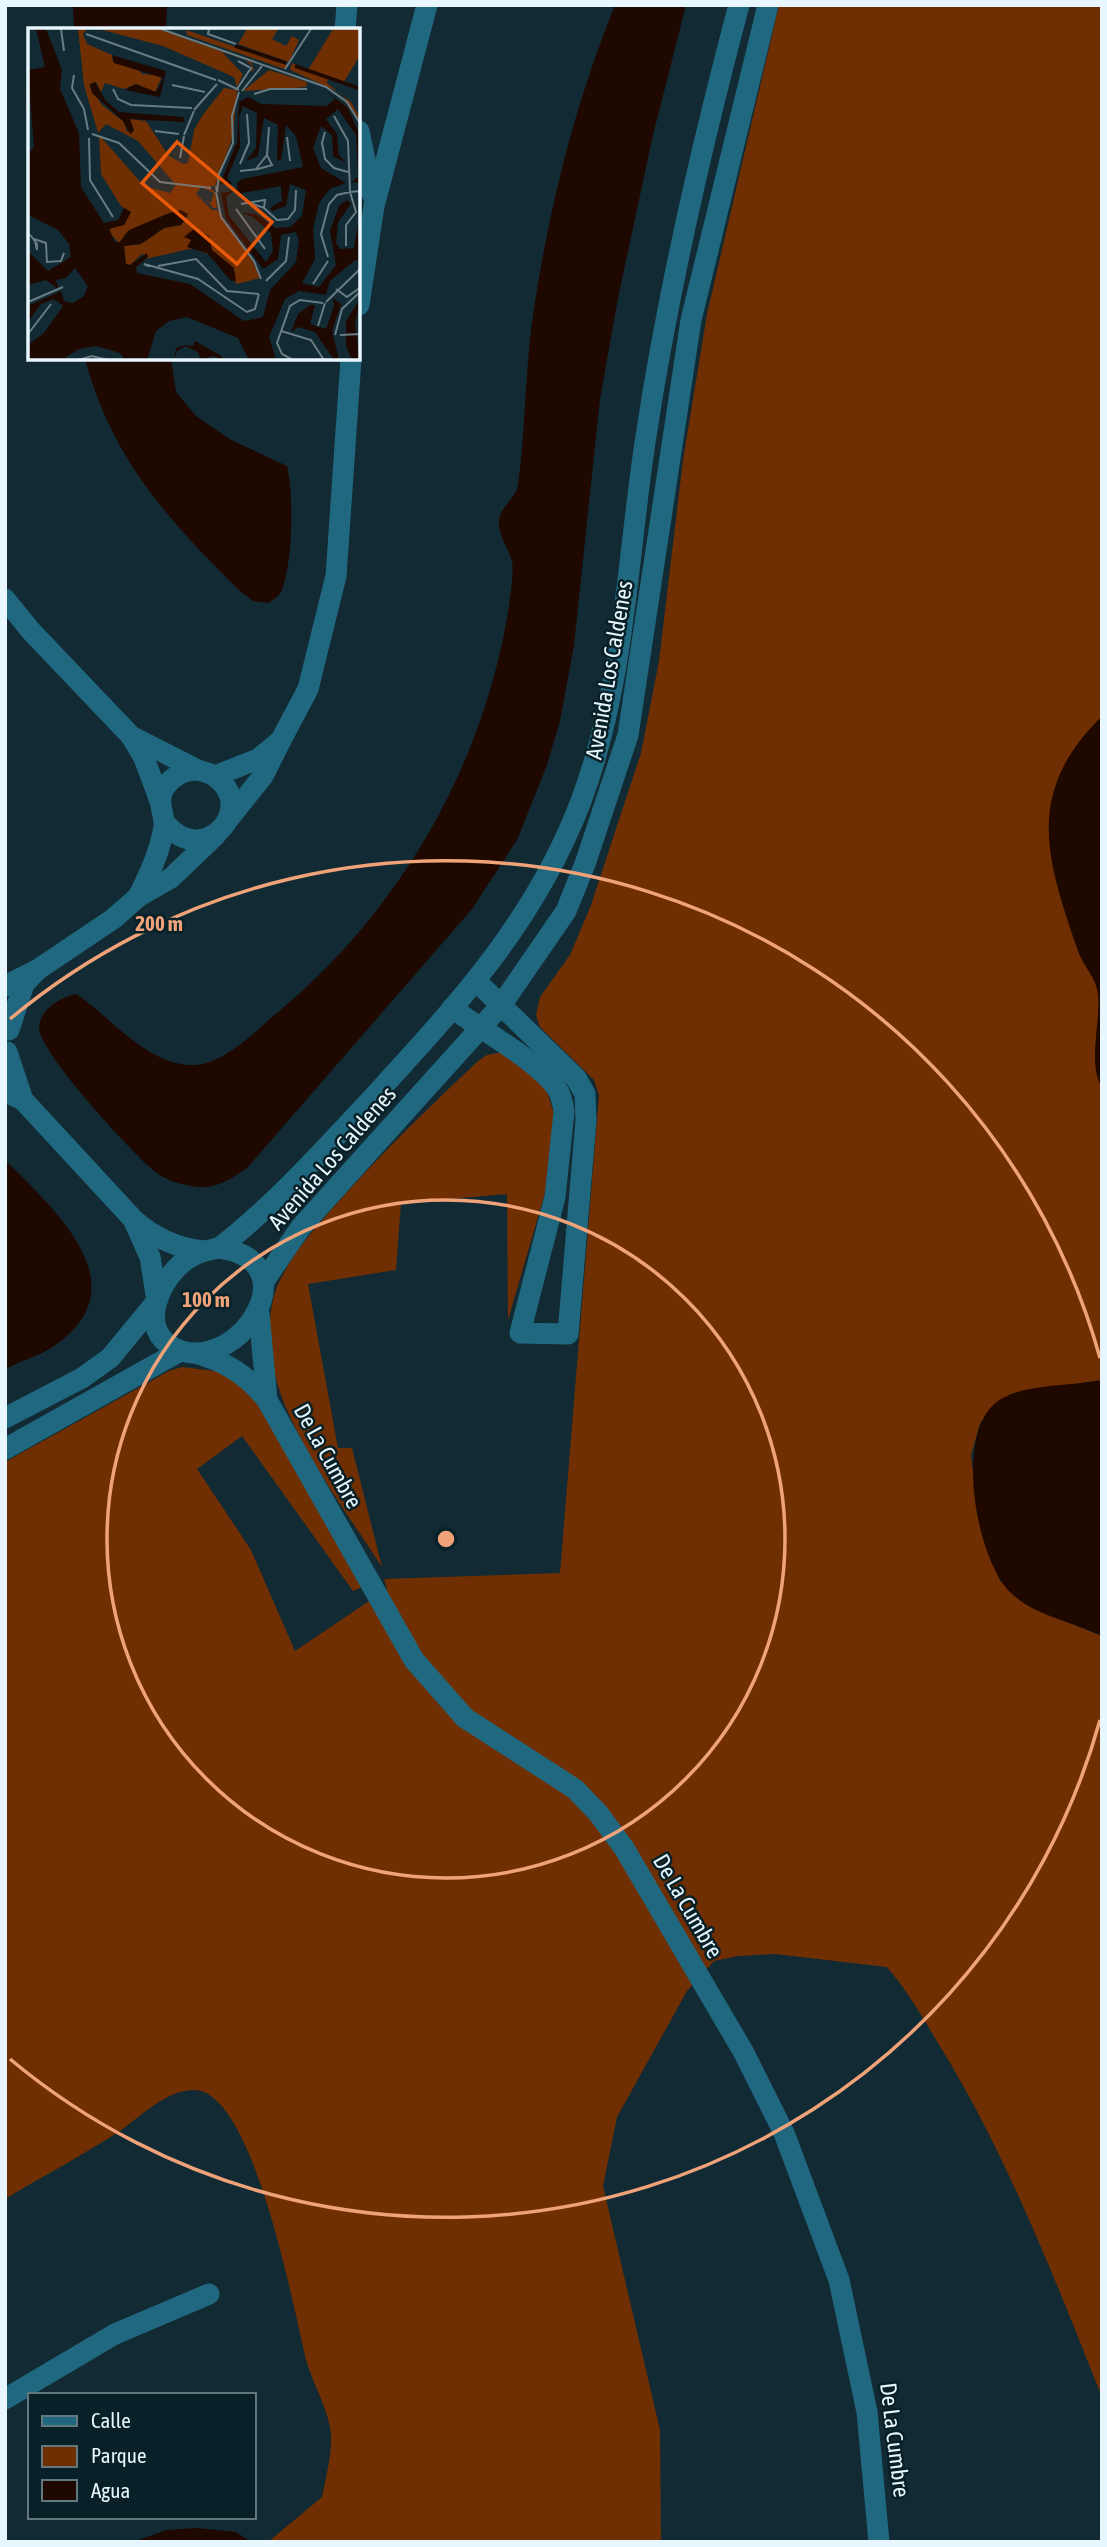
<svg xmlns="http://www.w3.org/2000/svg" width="1107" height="2547" viewBox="0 0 1107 2547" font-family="'Asap Condensed',sans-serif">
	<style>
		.green { fill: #702f02 }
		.water { fill: #1e0800 }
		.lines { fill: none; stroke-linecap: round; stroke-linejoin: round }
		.street { stroke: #20687f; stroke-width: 21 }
		.ring { fill: none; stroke: #f0a279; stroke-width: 3.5 }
		.labels { text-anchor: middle; stroke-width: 5; stroke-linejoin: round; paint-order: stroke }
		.street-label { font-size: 23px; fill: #e8f7fd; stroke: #082129 }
		.inset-river { fill: none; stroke: #1e0800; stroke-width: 3.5 }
		.inset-road { fill: none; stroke: #687c84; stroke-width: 2 }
		.view { fill: #e8590c; fill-opacity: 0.15; stroke: #e8590c; stroke-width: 3.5 }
		.inset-edge { fill: none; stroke: #e8f7fd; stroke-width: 3.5 }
		.centre { fill: #f0a279; stroke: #082129; stroke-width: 3.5 }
		.ring-label { font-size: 21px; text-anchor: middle; font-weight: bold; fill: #f0a279; stroke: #082129; stroke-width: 5; stroke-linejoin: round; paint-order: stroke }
	</style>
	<rect width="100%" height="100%" fill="#122a33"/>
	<g class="green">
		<path d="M779,5h323v1375l-92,14 -30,29 -9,32 7,60 22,66 34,28 68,27v761c-46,-115 -90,-229 -153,-336 -20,-32 -37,-65 -62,-94l-112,-13 -37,2 -24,5 -27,30 -70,126 -14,69 57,244 1,112h-393l54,-45c4,-19 10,-43 9,-63 -2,-23 -17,-48 -24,-71 -13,-50 -53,-275 -114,-273 -28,1 -52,26 -73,41 -37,24 -77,45 -115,68v-737l164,-91 13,-4 33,4 18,8 27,28 102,180 -9,4 -111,-155 -45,33 54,81 44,101 92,-62 -3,-10 176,-6 39,-478 -5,-15 -54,-53 -4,-12 4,-18 30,-42 21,-50 50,-152 18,-92 24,-201 24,-146z"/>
		<path d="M497,1053l10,1 38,32 9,27 -9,80 -37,127 -1,-126 -106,9 -5,67 -88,14 30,164h14l30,119c-36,-56 -97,-136 -109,-201 -5,-25 -5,-56 4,-79 14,-33 39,-60 62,-86 44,-49 91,-95 139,-140l9,-6z"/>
	</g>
	<g class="water">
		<polygon points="73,5 167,5 166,30 74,30"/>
		<path d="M615,5h71l-33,130 -35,163 -18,101 -26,246 -14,76 -13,44 -30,75 -45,69 -225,259c-15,10 -30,21 -49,19 -11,-1 -31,-6 -40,-13 -22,-16 -121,-124 -119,-147 1,-18 22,-30 37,-33 35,23 67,67 112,71 35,3 71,-38 96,-58 123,-104 207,-257 227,-416 1,-8 3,-27 0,-33 -4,-12 -13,-23 -12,-38 2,-14 17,-22 19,-35 7,-51 7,-104 13,-155 15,-110 42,-222 84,-325z"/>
		<path d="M85,359h86l5,33 20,24 35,24 56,26c7,28 6,99 -6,126 -2,4 -8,8 -12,11l-16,-2 -13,-10c-72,-71 -128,-132 -155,-232z"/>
		<path d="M1102,716v372c-15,-26 -1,-64 -4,-94 -2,-17 -15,-28 -20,-43 -32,-94 -54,-158 24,-235z"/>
		<path d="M5,1160c49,49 137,126 49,186 -15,10 -33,15 -49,23z"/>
		<path d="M1102,1380v256c-30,-15 -67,-20 -91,-43 -35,-33 -58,-161 -13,-192 23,-17 75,-15 104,-21z"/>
		<polygon points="196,2528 236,2532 251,2542 132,2542 167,2530"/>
	</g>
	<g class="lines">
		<g class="street">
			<polyline points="345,30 347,5"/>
			<polyline points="359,131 372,194"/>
			<polyline points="359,305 374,206 427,5"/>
			<polyline points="5,599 31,631 131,736"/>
			<polyline points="281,740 308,689 336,576 351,359"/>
			<polyline points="215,776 258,759 281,740 263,776 227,821"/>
			<polyline points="160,801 144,758 131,736 198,770"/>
			<path d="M138,897c11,-22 22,-45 26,-70 1,-13 -7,-23 -1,-37 5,-9 15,-17 25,-19 10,-2 22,1 30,8 38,31 -15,90 -53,44"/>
			<polyline points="37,970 113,919 138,897 171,878 216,835"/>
			<polyline points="5,986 37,970 24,984 9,1030"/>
			<path d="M452,1008c29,22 83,51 104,79 5,7 7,16 8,25l-9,85 -35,136 48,1 18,-214 -1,-26 -9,-16 -100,-97"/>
			<polyline points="5,1092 23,1100 7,1052"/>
			<polyline points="23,1100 133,1219"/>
			<path d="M219,1248c54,-42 98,-91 145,-141 88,-96 170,-182 217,-306 44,-118 46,-242 65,-365 22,-145 55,-288 93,-431"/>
			<path d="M219,1248c99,14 10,139 -51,96 -30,-22 -4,-71 21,-86 9,-6 19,-8 30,-10z"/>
			<polyline points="264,1281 301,1227 502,1004 566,911 585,864 628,735 691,320 768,5"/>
			<path d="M195,1353c31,9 51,21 72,47l-8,-87"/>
			<polyline points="267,1400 414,1660 465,1718 575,1789 598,1813 624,1848 744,2053 784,2133 839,2280 867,2412 879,2542"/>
			<path d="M5,1418l77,-40 28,-20 47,-57 -7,-44 -17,-38c20,18 43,29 70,32"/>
			<polyline points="5,1449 180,1351"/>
			<polyline points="5,2399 115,2334 209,2294"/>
		</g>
	</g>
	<g class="ring">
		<circle cx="446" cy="1539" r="339"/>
		<path d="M1100 1720A679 679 0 0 1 10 2059M10 1019A679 679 0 0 1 1100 1358"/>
	</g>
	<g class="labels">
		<g class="street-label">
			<text transform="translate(609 670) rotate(-80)" y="8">Avenida Los Caldenes</text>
			<text transform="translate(332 1158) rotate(-49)" y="8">Avenida Los Caldenes</text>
			<text transform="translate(328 1456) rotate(61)" y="8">De La Cumbre</text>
			<text transform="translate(688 1906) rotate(60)" y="8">De La Cumbre</text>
			<text transform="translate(895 2440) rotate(83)" y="8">De La Cumbre</text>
		</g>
	</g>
	<g transform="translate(28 28)">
		<rect width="332" height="332" fill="#122a33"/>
		<path d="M50,1h9l-4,5 4,10 25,11 1,7 18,3 12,9 19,2 -7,16 -19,-8 -12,5 -19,-6 -4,9 -5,-10 -7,3 13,20 22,17 3,10 7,-2 -5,-11 17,2 23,35 14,8 5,-1 6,-33 8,-14 22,-28 13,2 -4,46 -18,50 -7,1 7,5 2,16h-4l-6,-8 4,3 3,-10 -13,-6 -5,7 16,16h5l33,45 10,23 -23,6 -27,-29 -16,-7 -49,11 3,-2 -6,-3 -12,11 -4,-1 -2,-18 17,-2 23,-16 17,-3 7,-9 -7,-6 -14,4 -40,18 -8,11 -10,-11 2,-5 13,-2 7,-13 -10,-6 -20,-32 -2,-39 45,51 26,7 6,-8 -38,-44 -32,-17 -8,9 -14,-48zM71,1h60l92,33 3,8 -3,2 1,-6 -7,-6 -23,-8 21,22 -6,13 -3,-10 -71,-31zM219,1h31l-6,10 14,7 6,-10 7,4 -10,22 -51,-18zM305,1h27v26l-16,27 -36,-12zM158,2l102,35 -4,4 -97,-34zM264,35l36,16 -1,4 24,19 9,16v6l-19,-28 -28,-15 28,15 18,22 -18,-25 -51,-23zM241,42l38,12 -1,5 -63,4z" fill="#702f02"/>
		<path d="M8,1h10l16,41 -2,19 19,44 2,54 23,36 14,-3 6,-12 7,4 -7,13 -15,4 6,13h5l9,-12 38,-16 14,-4 7,4 -7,11 -17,3 -23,16 -17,2 2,18 4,1 17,-12 1,4 -12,10 1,6 53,11 54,37 19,-4 7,-27 26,-28 3,-22 -3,-8 -15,3 -3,24 -15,10 -37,-50 -5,-26 12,-2 -7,6 3,19 37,46 7,-11 -2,-18 -18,-16 -12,-4 15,1 20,14 14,-1 12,-11 4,-26 -16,-6 -4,22 -14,5 -2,-3 12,-7 -1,-15 -44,8v-11l5,-4 61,-12 -7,-31 -10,-11 -5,35 -4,1 1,-36 -14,-7 -6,38 -12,5 10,-13 1,-35 -14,-7 -4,12 1,29 -13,31 5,6h-12l17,-42 2,-40 9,-5 13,7 65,2 9,-7 -10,-9 23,18 12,28v47l-8,-1 6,-5 -2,-42 -18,-26 -12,10 11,15 2,21 7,8 -13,-7 -1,-21 -11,-9 -8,22 8,20 25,15 -16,6 -11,14 -6,26 2,30 -13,24 17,4 17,-22 -6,-34 9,-25 8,-6 4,4 -13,18 -2,21 4,6 14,-1 4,-25 2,38 -5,-1 -25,21 -4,14 -27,-4 -14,8 -16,38 7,23h-27l-11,-22 -51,-21 -18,4 -13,10 -9,29h-22l-5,-7 -24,-7 -17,3 -18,11h-33v-15l16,-12 19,-27 -9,-7 -13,5 -13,18v-16l33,-15 3,10 9,2 11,-7 4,-10 -13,-18 -9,10 -10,2 3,10 -13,-10 -18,5v-34l20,20 23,-14 -2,-13 -11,-14 -30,-15v-61l6,-7 -6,-77 17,-3zM84,27l54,16 -6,26 -35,-7 11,-6 20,8 7,-14 -49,-15zM67,54l11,19 13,11 64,5 2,5 -55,-3 4,12 -4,3 -7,-13 -31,-28 -2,-9zM166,201l15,7 3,14 22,18 2,13h-5l-24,-28 -20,-6 4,-7 -7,-3zM305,270l8,6 -9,27 7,29h-5l-19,-28 -17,-5 -7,5 7,-18 12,-9h5l-5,19 16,5 8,-23zM332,271l-5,26 5,35h-8l-6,-14v-25zM167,313l25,14 5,5 -12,-4 -12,4 -3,-8 -13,-6 -8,5 -3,9 2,-12 9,-3 8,1z" fill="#1e0800"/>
		<path class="inset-river" d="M207,18l51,17M267,38l66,23"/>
		<path class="inset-road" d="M33,1l3,22M133,1l165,58 21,15 14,23M181,1l-1,5 28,10M58,6l130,46M257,41l26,-40M46,47l-2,13 12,21 4,21M190,52l21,10M144,57l33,7M85,61l5,10 13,6 61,3M209,61l14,-21 -13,-7M214,63l20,-25M226,66l16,-5h37M166,82l23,-26M306,88l14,25 2,51 11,-1M127,103l24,3M297,104l-3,11 3,16 9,9 14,4M64,106l27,9 41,39 51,6M156,107l10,-24M259,109l3,24M61,110l1,42 23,37M239,127l2,-28M152,130l4,-22M212,136l9,-21 -2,-29M212,143l18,-2 14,-4 -5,-10 -11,14M188,158l1,6 2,-18 14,-31 -1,-27 7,-24M188,164l5,25 33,44 7,18M213,176l24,-4 -1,8 -14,-5M236,180l13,12 11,-1 7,-9 1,-20M208,181l29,40M0,206l3,2 6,8v6l-2,-9M6,211l12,4 1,19 14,-1 3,-8M300,229l-7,-23 8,-30 8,-9 13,-3 6,20 -10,13v21M120,238l-4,-2 54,15 49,33 8,-3 4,-15M130,238l38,-7 31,32 32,3M238,253l20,-20 3,-24M285,256l15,-23M308,261l11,8 14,-10M0,274l35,-15M298,274l35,-34M290,298l7,-23M253,303l30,9 13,20M0,306l23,-30M307,307l7,-26 19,-18M312,307l21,-1M50,332l14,-4 16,4M265,332l-11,-6 -5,-11 13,-37 10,-6 23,3"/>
		<path class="view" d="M149,114l95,80 -35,42 -95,-81z"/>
		<rect width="332" height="332" class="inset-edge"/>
	</g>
	<circle cx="446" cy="1539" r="10" class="centre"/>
	<g class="ring-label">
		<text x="159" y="931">200 m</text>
		<text x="206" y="1307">100 m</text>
	</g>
	<rect width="1107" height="2547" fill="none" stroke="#e8f7fd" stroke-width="14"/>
	<rect x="28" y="2393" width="228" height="126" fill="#082129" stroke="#62777e" stroke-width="2"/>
	<rect x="42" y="2416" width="35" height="10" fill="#20687f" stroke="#62777e" stroke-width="2"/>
	<text x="91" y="2428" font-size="21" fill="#e8f7fd">Calle</text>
	<rect x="42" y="2446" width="35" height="21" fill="#702f02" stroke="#62777e" stroke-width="2"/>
	<text x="91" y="2463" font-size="21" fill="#e8f7fd">Parque</text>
	<rect x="42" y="2480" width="35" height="21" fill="#1e0800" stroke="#62777e" stroke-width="2"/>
	<text x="91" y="2498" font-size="21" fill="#e8f7fd">Agua</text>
</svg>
